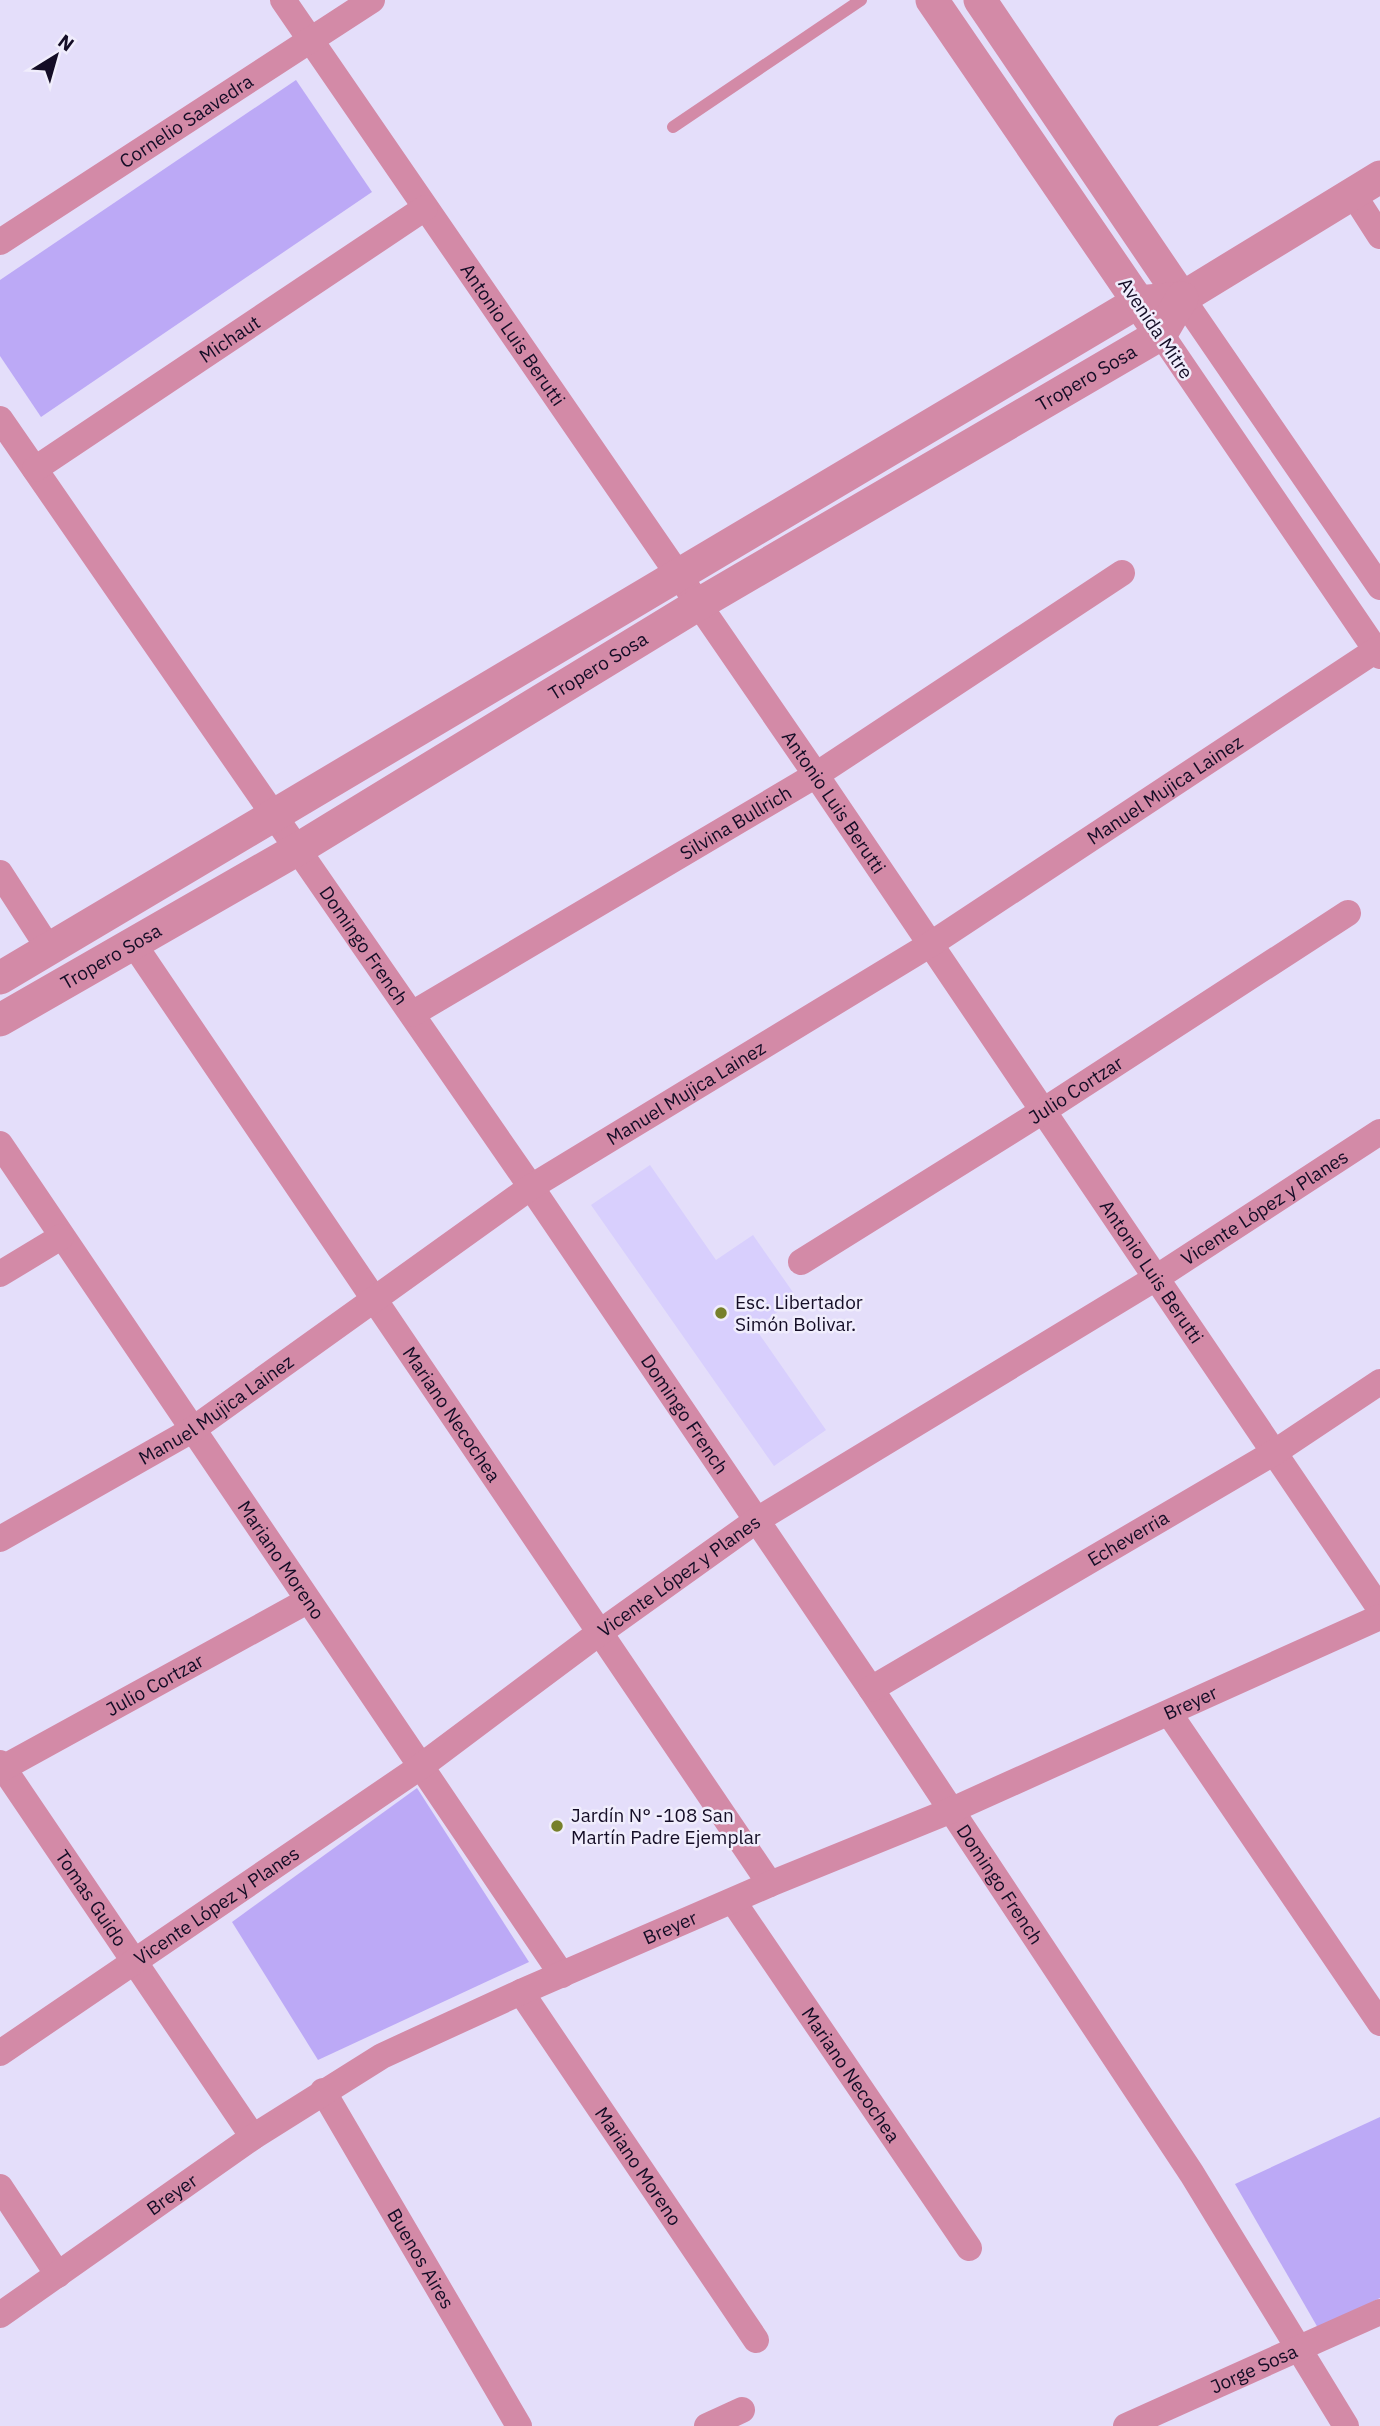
<svg xmlns="http://www.w3.org/2000/svg" width="1380" height="2426" viewBox="0 0 1380 2426" font-family="'IBM Plex Sans',sans-serif">
	<style>
		.built { fill: #d8cffd }
		.green { fill: #bca9f6 }
		.lines { fill: none; stroke-linecap: round; stroke-linejoin: round }
		.service { stroke: #d38aa7; stroke-width: 12 }
		.minor { stroke: #d38aa7; stroke-width: 26 }
		.tertiary { stroke: #d38aa7; stroke-width: 33 }
		.poi-dot { fill: #77802b; stroke: #f0edfc; stroke-width: 2.5 }
		.labels { text-anchor: middle; stroke-width: 5; stroke-linejoin: round; paint-order: stroke }
		.street-label { font-size: 19px; fill: #140d26; stroke: #f0edfc }
		.poi-label { font-size: 19px; fill: #140d26; stroke: #f0edfc; text-anchor: start }
	</style>
	<rect width="100%" height="100%" fill="#e4defa"/>
	<polygon class="built" points="650,1165 716,1260 753,1235 797,1298 755,1328 826,1430 774,1466 591,1205"/>
	<g class="green">
		<polygon points="296,80 372,192 41,417 0,356 0,280"/>
		<polygon points="417,1788 529,1962 318,2060 232,1922"/>
		<polygon points="1380,2117 1380,2298 1318,2328 1235,2184"/>
	</g>
	<g class="lines">
		<polyline class="service" points="673,127 861,0"/>
		<g class="minor">
			<path id="s1" d="M283,0l533,775 564,834"/>
			<polyline points="1353,194 1380,236"/>
			<path id="s2" d="M0,242l372,-242"/>
			<polyline points="1182,298 1380,587"/>
			<polyline points="1161,334 1380,656"/>
			<path id="s3" d="M0,419l531,768 340,502 321,485 154,252"/>
			<path id="s4" d="M35,469l390,-261"/>
			<polyline points="0,873 49,949"/>
			<path id="s5" d="M133,943l637,941"/>
			<path id="s6" d="M412,1014l404,-239 306,-202"/>
			<path id="s7" d="M0,1144l562,831"/>
			<path id="s8" d="M801,1262l242,-151 305,-198"/>
			<polyline points="0,1274 61,1237"/>
			<path id="s9" d="M0,1539l192,-109 339,-243 400,-243 445,-294"/>
			<path id="s10" d="M871,1689l404,-237 105,-70"/>
			<polyline points="1169,1713 1380,2023"/>
			<path id="s11" d="M0,1763l253,374"/>
			<path id="s12" d="M3,1768l304,-167"/>
			<path id="s13" d="M733,1901l236,347"/>
			<path id="s14" d="M521,1992l235,348"/>
			<path id="s15" d="M0,2053l420,-286 179,-134 158,-113 399,-242 224,-146"/>
			<path id="s16" d="M323,2091l196,335"/>
			<polyline points="0,2187 58,2275"/>
			<path id="s17" d="M0,2315l253,-178 129,-81 139,-64 249,-108 182,-74 428,-193"/>
			<polyline points="707,2426 742,2410"/>
			<path id="s18" d="M1126,2426l254,-114"/>
		</g>
		<g class="tertiary">
			<polyline points="932,0 1150,319"/>
			<polyline points="980,0 1182,298"/>
			<polyline points="0,978 1138,302 1182,298 1380,177"/>
			<path id="s19" d="M0,1020l298,-171 401,-245 462,-270 21,-36"/>
		</g>
	</g>
	<g class="poi-dot">
		<circle cx="721" cy="1313" r="7"/>
		<circle cx="557" cy="1826" r="7"/>
	</g>
	<g class="labels">
		<g class="street-label">
			<text dy="7" stroke="none"><textPath href="#s2" startOffset="222">Cornelio Saavedra</textPath></text>
			<text transform="translate(1156 328) rotate(56)" y="7">Avenida Mitre</text>
			<text dy="7" stroke="none"><textPath href="#s1" startOffset="406">Antonio Luis Berutti</textPath></text>
			<text dy="7" stroke="none"><textPath href="#s4" startOffset="234">Michaut</textPath></text>
			<text dy="7" stroke="none"><textPath href="#s19" startOffset="1262">Tropero Sosa</textPath></text>
			<text dy="7" stroke="none"><textPath href="#s19" startOffset="695">Tropero Sosa</textPath></text>
			<text dy="7" stroke="none"><textPath href="#s9" startOffset="1386">Manuel Mujica Lainez</textPath></text>
			<text dy="7" stroke="none"><textPath href="#s1" startOffset="973">Antonio Luis Berutti</textPath></text>
			<text dy="7" stroke="none"><textPath href="#s6" startOffset="376">Silvina Bullrich</textPath></text>
			<text dy="7" stroke="none"><textPath href="#s3" startOffset="640">Domingo French</textPath></text>
			<text dy="7" stroke="none"><textPath href="#s19" startOffset="128">Tropero Sosa</textPath></text>
			<text dy="7" stroke="none"><textPath href="#s8" startOffset="324">Julio Cortzar</textPath></text>
			<text dy="7" stroke="none"><textPath href="#s9" startOffset="819">Manuel Mujica Lainez</textPath></text>
			<text dy="7" stroke="none"><textPath href="#s15" startOffset="1522">Vicente López y Planes</textPath></text>
			<text dy="7" stroke="none"><textPath href="#s1" startOffset="1540">Antonio Luis Berutti</textPath></text>
			<text dy="7" stroke="none"><textPath href="#s9" startOffset="252">Manuel Mujica Lainez</textPath></text>
			<text dy="7" stroke="none"><textPath href="#s3" startOffset="1208">Domingo French</textPath></text>
			<text dy="7" stroke="none"><textPath href="#s5" startOffset="569">Mariano Necochea</textPath></text>
			<text dy="7" stroke="none"><textPath href="#s10" startOffset="298">Echeverria</textPath></text>
			<text dy="7" stroke="none"><textPath href="#s7" startOffset="502">Mariano Moreno</textPath></text>
			<text dy="7" stroke="none"><textPath href="#s15" startOffset="830">Vicente López y Planes</textPath></text>
			<text dy="7" stroke="none"><textPath href="#s12" startOffset="173">Julio Cortzar</textPath></text>
			<text dy="7" stroke="none"><textPath href="#s17" startOffset="1344">Breyer</textPath></text>
			<text dy="7" stroke="none"><textPath href="#s3" startOffset="1774">Domingo French</textPath></text>
			<text dy="7" stroke="none"><textPath href="#s11" startOffset="163">Tomas Guido</textPath></text>
			<text dy="7" stroke="none"><textPath href="#s15" startOffset="262">Vicente López y Planes</textPath></text>
			<text dy="7" stroke="none"><textPath href="#s17" startOffset="777">Breyer</textPath></text>
			<text dy="7" stroke="none"><textPath href="#s13" startOffset="210">Mariano Necochea</textPath></text>
			<text dy="7" stroke="none"><textPath href="#s14" startOffset="210">Mariano Moreno</textPath></text>
			<text dy="7" stroke="none"><textPath href="#s17" startOffset="210">Breyer</textPath></text>
			<text dy="7" stroke="none"><textPath href="#s16" startOffset="194">Buenos Aires</textPath></text>
			<text dy="7" stroke="none"><textPath href="#s18" startOffset="140">Jorge Sosa</textPath></text>
		</g>
		<g class="poi-label">
			<text x="735" y="1309">Esc. Libertador<tspan x="735" dy="22">Simón Bolivar.</tspan></text>
			<text x="571" y="1822">Jardín N° -108 San<tspan x="571" dy="22">Martín Padre Ejemplar</tspan></text>
		</g>
	</g>
	<g transform="translate(56 56) rotate(37)" stroke="#f0edfc" stroke-width="5" paint-order="stroke">
	<path d="M0-5L12 26L0 18L-12 26Z" fill="#140d26"/>
	<text y="-10" font-size="19" font-weight="bold" text-anchor="middle" fill="#140d26">N</text>
	</g>
</svg>
